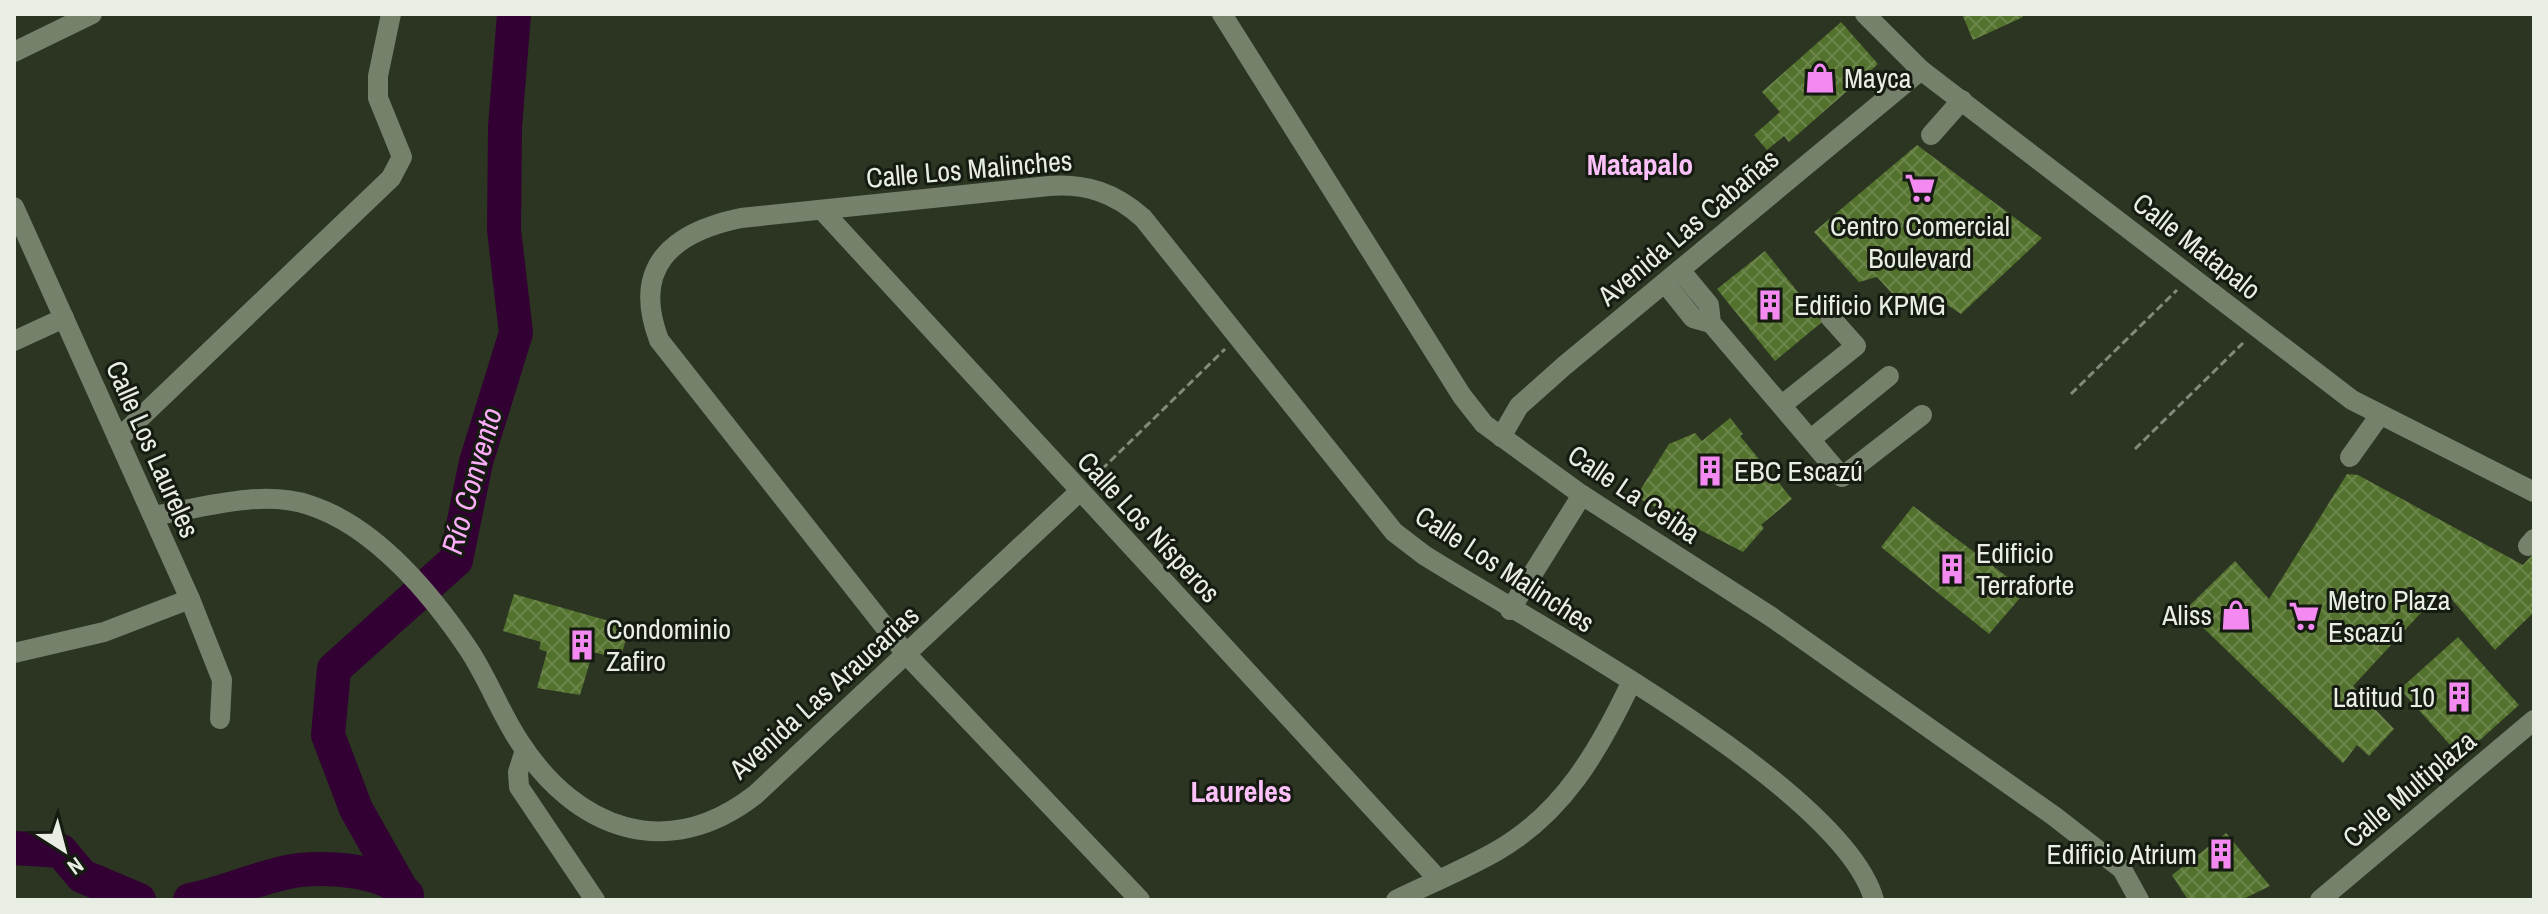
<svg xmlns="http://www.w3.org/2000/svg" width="2548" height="914" viewBox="0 0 2548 914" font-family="'Archivo Narrow',sans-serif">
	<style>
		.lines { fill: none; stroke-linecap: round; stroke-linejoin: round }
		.river { stroke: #320033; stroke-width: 34 }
		.building { fill: url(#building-cross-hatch) }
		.path { stroke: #828a7a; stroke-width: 3; stroke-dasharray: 8 4; stroke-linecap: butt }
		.minor { stroke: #76816c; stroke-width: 20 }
		.labels { text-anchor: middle; stroke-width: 6; stroke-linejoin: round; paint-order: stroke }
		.poi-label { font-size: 28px; fill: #e8eee3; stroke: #161b12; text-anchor: start }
		.street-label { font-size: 28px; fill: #e8eee3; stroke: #161b12 }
		.neighbourhood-label { font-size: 30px; font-weight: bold; fill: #fdc1fa; stroke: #161b12 }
		.water-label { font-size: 30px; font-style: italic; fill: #fbadf8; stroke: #161b12 }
	</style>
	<defs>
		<pattern id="building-cross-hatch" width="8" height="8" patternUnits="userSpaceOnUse" patternTransform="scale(2)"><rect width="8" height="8" fill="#53722d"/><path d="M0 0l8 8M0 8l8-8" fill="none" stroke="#6c864b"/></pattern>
	</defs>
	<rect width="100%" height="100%" fill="#2b3522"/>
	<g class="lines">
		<g class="river">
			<polyline points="14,848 61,851 82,876 139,900"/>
			<polyline points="399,885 356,809 328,735 334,669 456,560 476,462 516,333 504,230 505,127 514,14"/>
			<path d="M190,900c35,-7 76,-26 110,-30 32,-3 85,0 107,25"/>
		</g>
	</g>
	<g class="building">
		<polygon points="1962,14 2022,14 2023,17 1973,40"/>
		<polygon points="1841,22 1878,64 1789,142 1784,136 1767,150 1754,135 1780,112 1762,92"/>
		<polygon points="1917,145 2042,238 1961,314 1943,302 1898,300 1877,277 1859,282 1814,232"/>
		<polygon points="1765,251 1822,322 1775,361 1717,289"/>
		<polygon points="1730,418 1743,434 1740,436 1792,499 1761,525 1764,528 1743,552 1636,497 1669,444 1695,433 1702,441"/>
		<polygon points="2347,474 2358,475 2523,565 2534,553 2534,612 2495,650 2443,589 2353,686 2394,729 2369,756 2357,745 2343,763 2185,610 2235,561 2269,599"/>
		<polygon points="1913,506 2026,591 1989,634 1881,547"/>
		<polygon points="514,594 630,627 620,659 593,652 580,695 537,688 547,652 539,649 541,642 503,631"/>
		<polygon points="2458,637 2519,705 2461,757 2400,689"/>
		<polygon points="2226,833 2270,886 2241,900 2188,900 2172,875"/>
	</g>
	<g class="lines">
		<g class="path">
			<polyline points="2071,394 2177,290"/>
			<polyline points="2135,449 2243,343"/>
			<polyline points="1093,478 1225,349"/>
		</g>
		<g class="minor">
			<polyline points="1222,14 1462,396 1484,424 1582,495 1770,616 2054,816 2122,869 2139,900"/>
			<polyline points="1865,14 1921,70 2352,400 2534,492"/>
			<polyline points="14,52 92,14"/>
			<polyline points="1931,135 1962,100"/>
			<polyline points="14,207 190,599 222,680 220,719"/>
			<polyline points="822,210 1438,879"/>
			<polyline points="1680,270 1709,305 1711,323 1842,477 1922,415"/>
			<polyline points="1665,283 1693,318 1711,323"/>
			<polyline points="14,341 64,318"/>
			<polyline points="1782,405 1856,346 1830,317"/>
			<polyline points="1501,437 1519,406 1564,366 1921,70"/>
			<polyline points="118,439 391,178 402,157 378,98 378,76 391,14"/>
			<polyline points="1811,439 1889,376"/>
			<polyline points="2350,457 2380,415"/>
			<path d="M153,516c47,-8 109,-27 156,-11 66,21 123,90 160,145 19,29 31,62 50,91 57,89 148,122 236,54l324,-303"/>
			<polyline points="2528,546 2534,539"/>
			<polyline points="1510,610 1582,495"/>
			<polyline points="14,653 104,632 190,599"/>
			<polyline points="525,750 518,772 519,787 595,900"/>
			<path d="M1140,900l-233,-245 -248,-315c-28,-74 14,-108 82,-122l308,-32c37,-3 66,7 94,32l251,314 30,23c104,66 419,232 450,345"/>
			<path d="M1396,900c33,-16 67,-30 99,-48 68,-38 104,-102 136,-169"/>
			<polyline points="2320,900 2534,720"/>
		</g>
	</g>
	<defs>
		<g id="shop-bare" transform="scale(2.4)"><path d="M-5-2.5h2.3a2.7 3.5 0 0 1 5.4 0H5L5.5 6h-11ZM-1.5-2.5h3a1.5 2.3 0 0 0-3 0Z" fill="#f389f1" stroke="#161b12" stroke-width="2.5" paint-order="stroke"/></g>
		<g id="supermarket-bare" transform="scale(2.4)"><path d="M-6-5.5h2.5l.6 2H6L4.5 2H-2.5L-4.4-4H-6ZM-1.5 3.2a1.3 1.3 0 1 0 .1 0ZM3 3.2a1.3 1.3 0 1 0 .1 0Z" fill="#f389f1" stroke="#161b12" stroke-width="2.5" paint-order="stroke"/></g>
		<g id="building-bare" transform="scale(2.4)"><path d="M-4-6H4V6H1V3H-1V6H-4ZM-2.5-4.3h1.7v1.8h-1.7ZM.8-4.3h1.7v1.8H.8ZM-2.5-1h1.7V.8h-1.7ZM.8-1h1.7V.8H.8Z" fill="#f389f1" stroke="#161b12" stroke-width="2.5" paint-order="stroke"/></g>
	</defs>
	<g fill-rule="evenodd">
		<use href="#shop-bare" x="1820" y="78"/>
		<use href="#supermarket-bare" x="1920" y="188"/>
		<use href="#building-bare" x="1770" y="305"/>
		<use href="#building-bare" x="1710" y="471"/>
		<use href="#building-bare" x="1952" y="569"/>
		<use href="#shop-bare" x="2236" y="615"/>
		<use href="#supermarket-bare" x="2304" y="616"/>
		<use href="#building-bare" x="582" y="645"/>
		<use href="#building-bare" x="2459" y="697"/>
		<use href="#building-bare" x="2221" y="854"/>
	</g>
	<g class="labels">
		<g class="poi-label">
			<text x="1844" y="88">Mayca</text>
			<text x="1920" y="236" text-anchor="middle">Centro Comercial<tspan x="1920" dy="32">Boulevard</tspan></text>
			<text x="1794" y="315">Edificio KPMG</text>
			<text x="1734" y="481">EBC Escazú</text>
			<text x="1976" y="563">Edificio<tspan x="1976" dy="32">Terraforte</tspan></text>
			<text x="2328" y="610">Metro Plaza<tspan x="2328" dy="32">Escazú</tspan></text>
			<text x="2212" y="625" text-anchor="end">Aliss</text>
			<text x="606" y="639">Condominio<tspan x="606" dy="32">Zafiro</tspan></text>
			<text x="2435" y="707" text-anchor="end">Latitud 10</text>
			<text x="2197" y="864" text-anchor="end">Edificio Atrium</text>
		</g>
		<g class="street-label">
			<text transform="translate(969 169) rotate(-5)" y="10">Calle Los Malinches</text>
			<text transform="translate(1688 227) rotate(-40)" y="10">Avenida Las Cabañas</text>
			<text transform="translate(2197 246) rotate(38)" y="10">Calle Matapalo</text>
			<text transform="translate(153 449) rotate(66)" y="10">Calle Los Laureles</text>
			<text transform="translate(1634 494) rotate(34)" y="10">Calle La Ceiba</text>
			<text transform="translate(1149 527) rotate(47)" y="10">Calle Los Nísperos</text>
			<text transform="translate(1505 569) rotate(33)" y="10">Calle Los Malinches</text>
			<text transform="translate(824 692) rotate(-42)" y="10">Avenida Las Araucarias</text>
			<text transform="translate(2409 789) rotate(-40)" y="10">Calle Multiplaza</text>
		</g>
		<g class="neighbourhood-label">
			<text x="1640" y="175">Matapalo</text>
			<text x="1241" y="802">Laureles</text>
		</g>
		<g class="water-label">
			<text transform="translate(472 481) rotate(-74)" y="10">Río Convento</text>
		</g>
	</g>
	<rect width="2548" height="914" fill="none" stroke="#e8eee3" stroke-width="32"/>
	<g transform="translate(64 850) rotate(144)" stroke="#161b12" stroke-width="6" paint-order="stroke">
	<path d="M0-6L14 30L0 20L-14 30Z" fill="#e8eee3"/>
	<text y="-12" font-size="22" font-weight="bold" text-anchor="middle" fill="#e8eee3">N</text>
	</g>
</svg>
